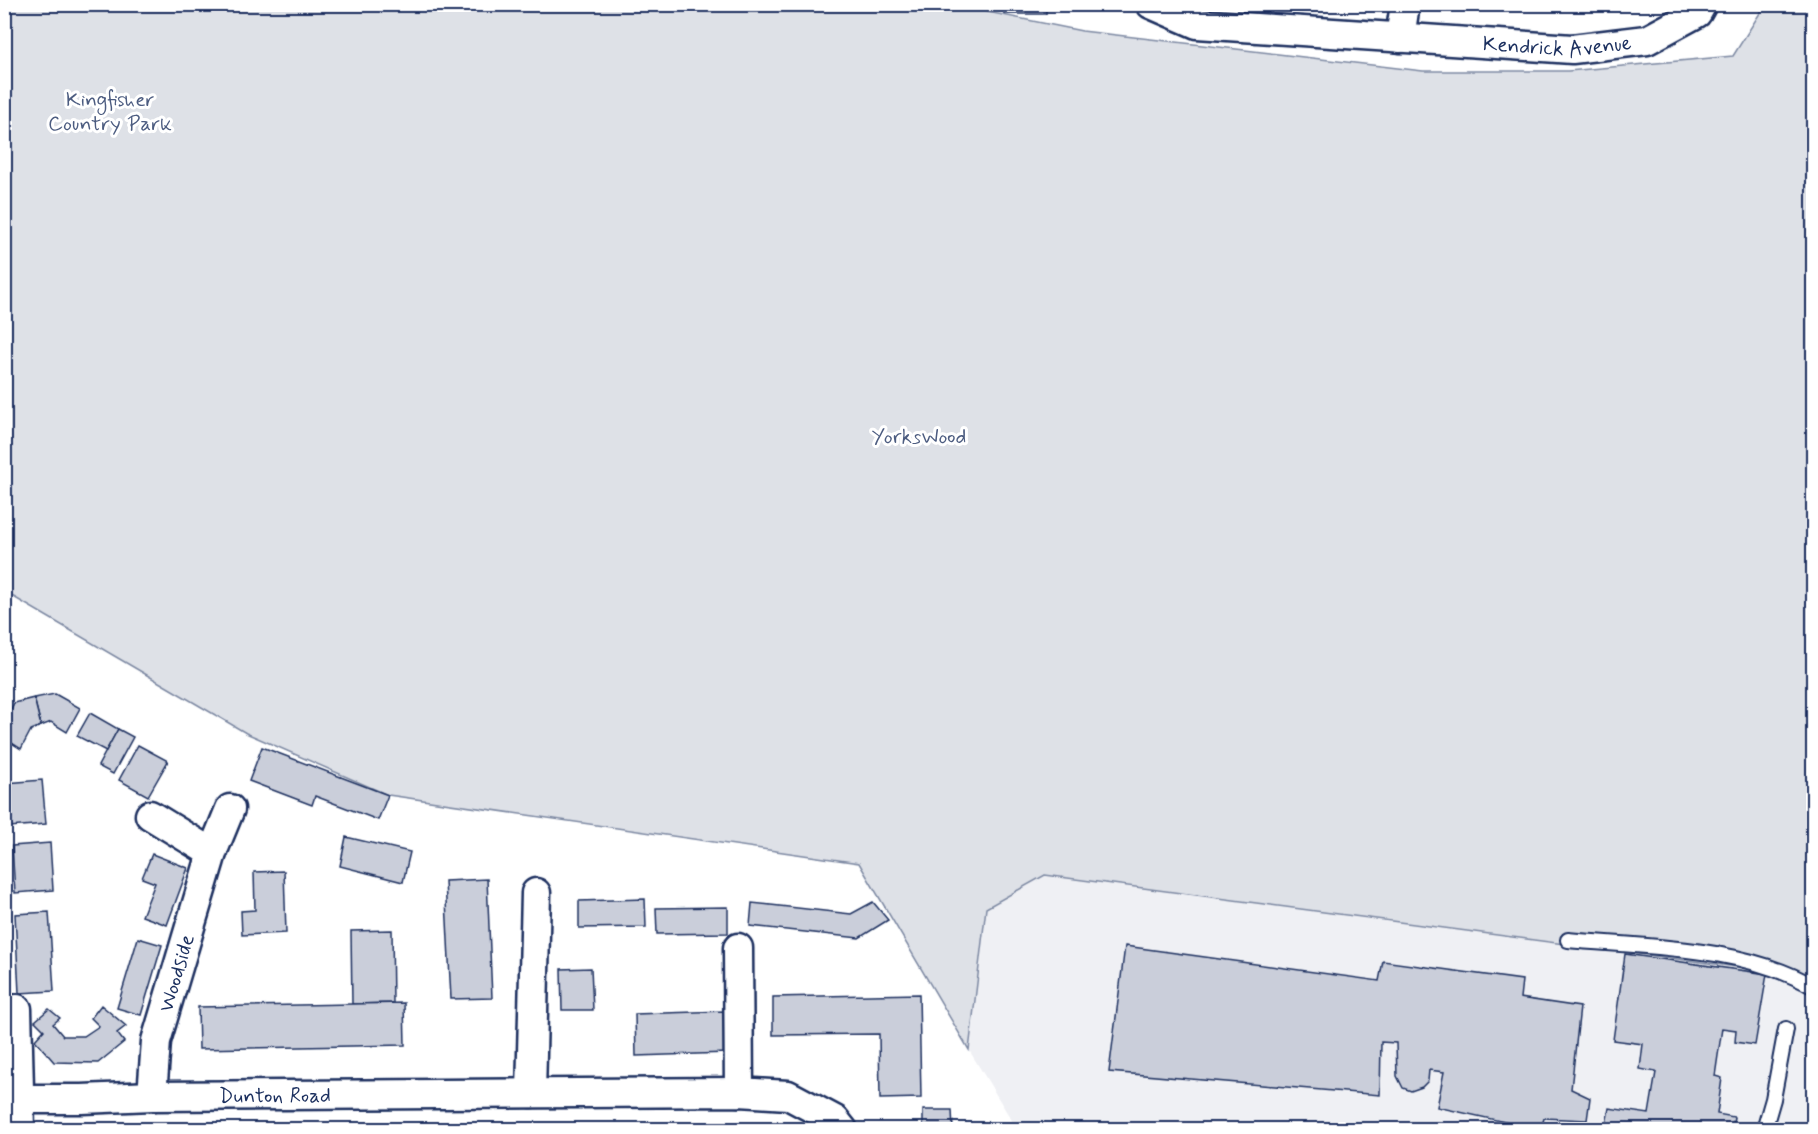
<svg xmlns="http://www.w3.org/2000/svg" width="1818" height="1134" viewBox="0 0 1818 1134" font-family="Mynerve,sans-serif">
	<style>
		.built { fill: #eff0f4 }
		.green { fill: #dee1e7; stroke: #7c88a2; stroke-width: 1.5 }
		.building { fill: #caceda; stroke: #1b2f5e; stroke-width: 1.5 }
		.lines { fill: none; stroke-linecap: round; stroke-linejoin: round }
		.service-casing { stroke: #1b2f5e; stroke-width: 18 }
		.minor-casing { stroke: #1b2f5e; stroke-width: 33 }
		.path { stroke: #1b2f5e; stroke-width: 4; stroke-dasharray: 1.5 4.5; stroke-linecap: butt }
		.service { stroke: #fff; stroke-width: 14 }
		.minor { stroke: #fff; stroke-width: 28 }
		.labels { text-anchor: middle; stroke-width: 6; stroke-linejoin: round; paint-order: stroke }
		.street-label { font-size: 21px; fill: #1b2f5e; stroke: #fff }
		.park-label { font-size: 21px; fill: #4c5c80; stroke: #fff }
	</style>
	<rect width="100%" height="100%" fill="#fff"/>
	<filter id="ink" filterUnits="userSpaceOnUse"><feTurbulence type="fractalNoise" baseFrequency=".0167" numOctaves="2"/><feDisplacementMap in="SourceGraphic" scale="12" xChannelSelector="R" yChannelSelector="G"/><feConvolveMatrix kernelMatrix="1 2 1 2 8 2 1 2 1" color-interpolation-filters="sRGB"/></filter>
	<g filter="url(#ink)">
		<polygon class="built" points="1045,875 1813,977 1814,1082 1808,1129 1017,1129 969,1050 977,969 986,908"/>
		<polygon class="green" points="5,5 953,5 1082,31 1423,71 1568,71 1733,56 1765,5 1813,5 1813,977 1045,875 986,908 969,1050 859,863 388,795 246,733 5,592"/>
		<g class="building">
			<rect x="1004" y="4" width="42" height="10"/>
			<polygon points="55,694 80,708 67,732 51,722 41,726 34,698"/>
			<polygon points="34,698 41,726 31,730 21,749 4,738 4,723 14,703"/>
			<polygon points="90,713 118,729 106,751 77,736"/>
			<polygon points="118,729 133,737 113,774 98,766"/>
			<polygon points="138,745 168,761 148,796 119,780"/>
			<polygon points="262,747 388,795 378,820 315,796 312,805 249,781"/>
			<polygon points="42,780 46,824 9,827 6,783"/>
			<polygon points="346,837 410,852 403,882 340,866"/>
			<polygon points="50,843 53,890 15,893 12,846"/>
			<polygon points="152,854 188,868 167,925 142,916 155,883 142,878"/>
			<polygon points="284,871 286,933 242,935 241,911 255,910 254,872"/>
			<polygon points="487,879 492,998 451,999 445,881"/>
			<polygon points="645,899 646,927 579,928 579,901"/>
			<polygon points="873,902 888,920 859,938 750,926 752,903 851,914"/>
			<polygon points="728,907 728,933 657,934 656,908"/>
			<polygon points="49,912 54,991 19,993 15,914"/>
			<polygon points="392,930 393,1003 352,1004 351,931"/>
			<polygon points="138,938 162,945 141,1015 117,1008"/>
			<polygon points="1125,946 1379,981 1383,961 1522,980 1520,998 1580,1007 1571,1089 1590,1098 1587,1120 1544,1118 1541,1130 1437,1107 1444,1072 1429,1070 1428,1081 1422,1087 1411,1091 1403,1088 1397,1076 1396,1043 1381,1042 1380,1095 1109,1072"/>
			<polygon points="1625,954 1767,974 1755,1045 1735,1042 1736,1030 1722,1028 1715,1076 1722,1078 1717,1114 1734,1117 1732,1130 1605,1130 1609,1108 1649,1114 1656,1072 1640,1069 1643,1044 1613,1040"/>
			<polygon points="591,968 593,1010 562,1010 561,969"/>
			<polygon points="919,994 921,1098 880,1099 879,1034 773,1035 773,997"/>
			<polygon points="404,1003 405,1045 199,1049 198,1007"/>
			<polygon points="101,1005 126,1026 117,1033 124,1042 98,1063 54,1062 35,1040 44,1030 35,1021 49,1009 60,1018 53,1024 63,1036 84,1036 99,1026 91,1018"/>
			<polygon points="725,1011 727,1053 636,1056 635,1014"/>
			<polygon points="923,1110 952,1110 953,1130 923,1130"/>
		</g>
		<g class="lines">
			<g class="service-casing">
				<g id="service">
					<path d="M1568,940c79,7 176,6 246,47"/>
					<polyline points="1764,1130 1773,1099 1786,1029"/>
				</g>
			</g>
			<g class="minor-casing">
				<g id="minor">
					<path id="s1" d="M1151,4l46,20 375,25 75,-9 50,-27 5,-9"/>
					<polyline points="1400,38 1405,4"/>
					<polyline points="150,815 212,853"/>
					<polyline points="738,948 739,1092"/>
					<polyline points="17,1009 20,1130"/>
					<polyline points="531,1093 536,893"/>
					<path id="s2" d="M152,1096l4,-55 56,-188 18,-44"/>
					<path id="s3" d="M20,1099h62l70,-3 587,-4 49,3 47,25 8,10"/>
				</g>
			</g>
			<g class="path">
				<polyline points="4,934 8,984"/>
				<polyline points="616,1120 616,1130"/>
			</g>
			<use href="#service" class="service"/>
			<use href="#minor" class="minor"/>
		</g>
	</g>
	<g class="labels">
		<g class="street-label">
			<text dy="7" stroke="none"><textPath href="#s1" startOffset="411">Kendrick Avenue</textPath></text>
			<text dy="7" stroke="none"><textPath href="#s2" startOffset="126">Woodside</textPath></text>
			<text dy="7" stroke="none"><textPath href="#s3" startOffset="255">Dunton Road</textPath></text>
		</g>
		<g class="park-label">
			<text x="110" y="106">Kingfisher<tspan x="110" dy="24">Country Park</tspan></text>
			<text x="919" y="443">YorksWood</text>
		</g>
	</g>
	<rect width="1818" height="1134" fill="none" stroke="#fff" stroke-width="24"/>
	<rect x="12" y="12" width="1794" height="1110" fill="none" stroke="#1b2f5e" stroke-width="2" filter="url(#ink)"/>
</svg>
